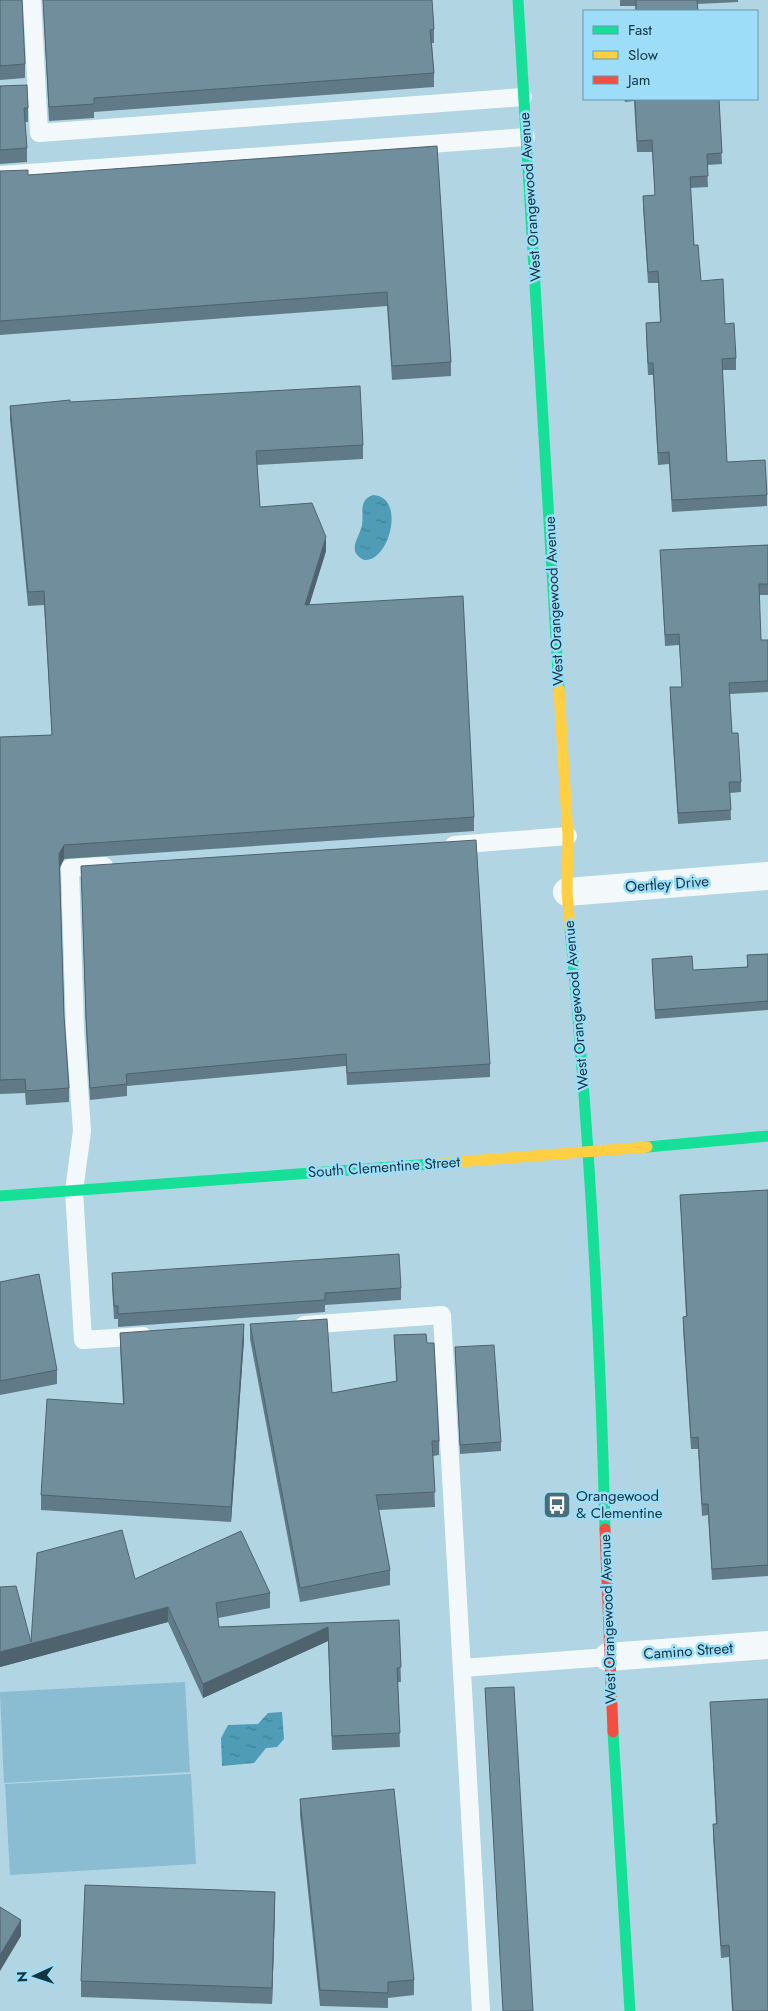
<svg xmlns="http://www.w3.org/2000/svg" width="768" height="2011" viewBox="0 0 768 2011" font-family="Jost,sans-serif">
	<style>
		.green { fill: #8abdd2 }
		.water { fill: url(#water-ripples) }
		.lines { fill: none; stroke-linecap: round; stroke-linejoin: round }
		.lane { stroke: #f3f9fb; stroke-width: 18 }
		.street { stroke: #f3f9fb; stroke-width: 28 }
		.fast { stroke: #16e098; stroke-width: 11 }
		.slow { stroke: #ffcf43; stroke-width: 11 }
		.jam { stroke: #f24e42; stroke-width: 11 }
		.wall { fill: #617a87 }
		.shaded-wall { fill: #4f636e }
		.building { fill: #718e9d; stroke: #4f636e }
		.labels { text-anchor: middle; stroke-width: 5; stroke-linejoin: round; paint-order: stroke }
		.street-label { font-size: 15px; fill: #123542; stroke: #9dddf7 }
		.poi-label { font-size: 15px; fill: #123542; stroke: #9dddf7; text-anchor: start }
	</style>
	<defs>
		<pattern id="water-ripples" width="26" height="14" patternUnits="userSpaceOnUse" patternTransform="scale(1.25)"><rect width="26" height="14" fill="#4e9cb6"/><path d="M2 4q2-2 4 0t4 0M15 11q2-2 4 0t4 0" fill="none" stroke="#3f8096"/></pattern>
	</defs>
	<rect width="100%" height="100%" fill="#b1d5e3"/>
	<g class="green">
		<polygon points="185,1682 190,1772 4,1783 0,1692"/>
		<polygon points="191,1774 196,1864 10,1875 5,1784"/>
	</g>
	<g class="water">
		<path d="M373,495c33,1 17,67 -9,65 -18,-9 -5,-21 -2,-35 2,-12 -4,-25 11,-30z"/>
		<polygon points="282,1712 284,1739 277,1747 266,1748 254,1763 222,1766 221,1738 228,1725 258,1724 268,1713"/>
	</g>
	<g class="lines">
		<g class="lane">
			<polyline points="32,0 39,133 523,97"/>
			<polyline points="0,175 526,137"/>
			<polyline points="454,845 568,836"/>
			<polyline points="104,866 70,868 75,1030 82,1131 74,1191 83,1340 143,1336"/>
			<polyline points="304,1325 442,1315 481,2011"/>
			<polyline points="462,1668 608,1657"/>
		</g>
		<g class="street">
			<polyline points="567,892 768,876"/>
			<polyline points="608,1657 768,1645"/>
		</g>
		<g class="fast">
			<polyline points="518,0 559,689"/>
			<path d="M570,928c19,200 30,400 35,601"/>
			<polyline points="647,1147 768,1136"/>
			<polyline points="0,1196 432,1164"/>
			<polyline points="613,1732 630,2011"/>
		</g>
		<g class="slow">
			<polyline points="559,689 568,836 567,892 570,928"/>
			<polyline points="432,1164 647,1147"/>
		</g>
		<polyline class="jam" points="605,1529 613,1732"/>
	</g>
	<g class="wall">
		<polygon points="0,0 25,64 25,78 0,80"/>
		<polygon points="43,0 432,0 434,29 434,43 432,43 434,73 434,87 94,112 94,118 49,121"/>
		<polygon points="620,0 738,0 738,2 697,4 698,11 636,11 635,6 620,6"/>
		<polygon points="0,86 28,108 28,122 25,122 27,148 27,162 0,164"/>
		<polygon points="624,99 719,99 722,164 707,165 708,187 690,188 694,245 701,281 725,324 736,358 736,370 722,370 727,462 767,495 767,506 672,512 669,464 658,465 653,375 648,375 646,335 646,323 660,322 658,283 648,283 643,207 643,196 655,195 652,152 637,152 634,101 625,102"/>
		<polygon points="437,146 451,362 451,376 392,380 387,306 0,335 0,171 28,175"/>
		<polygon points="70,402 363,445 363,459 257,465 260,507 326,551 309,605 474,817 474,831 64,859 60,868 64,1016 69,1088 69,1102 26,1105 25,1093 0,1094 0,737 52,735 44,605 28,606 10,420 10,406"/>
		<polygon points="768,545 768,595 759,595 761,640 768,640 768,692 729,694 732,733 741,782 741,792 730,793 731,820 678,824 670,698 670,687 682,687 679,645 665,646 660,550"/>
		<polygon points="81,866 490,1064 490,1077 347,1085 346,1066 127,1086 127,1096 90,1100 86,1029"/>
		<polygon points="768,954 768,1010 655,1019 652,959 693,970 747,967 747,955"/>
		<polygon points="768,1190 768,1576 712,1580 708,1515 702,1516 698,1449 691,1449 683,1328 683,1317 686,1317 680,1195"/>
		<polygon points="112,1273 401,1288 401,1300 325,1305 325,1312 118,1327 118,1319 114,1319 112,1286"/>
		<polygon points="0,1282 57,1370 57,1384 0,1395"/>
		<polygon points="250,1324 332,1393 396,1381 394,1335 427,1343 439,1441 439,1455 433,1456 435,1507 379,1510 390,1570 390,1585 300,1602 250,1339"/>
		<polygon points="120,1333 244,1339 231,1522 41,1510 41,1495 123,1404 120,1348"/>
		<polygon points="455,1347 501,1442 501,1451 460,1454"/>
		<polygon points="135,1579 270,1593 270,1608 218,1618 219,1627 399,1620 401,1682 398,1682 400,1747 332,1750 328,1641 203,1698 168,1622 0,1667 0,1587 31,1642"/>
		<polygon points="485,1688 533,2011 503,2011"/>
		<polygon points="710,1702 768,2011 732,2011 729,1957 721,1958 713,1836 713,1824 716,1824"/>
		<polygon points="300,1799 414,1980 414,1995 388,1998 388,2008 320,2006 300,1815"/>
		<polygon points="275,1908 272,2004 81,1997 81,1981"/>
	</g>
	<g class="shaded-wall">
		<polygon points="326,537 326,551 305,619 305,605"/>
		<polygon points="64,845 64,859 59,868 59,854"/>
		<polygon points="244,1324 244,1339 231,1522 231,1507"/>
		<polygon points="168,1607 168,1622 0,1667 0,1652"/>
		<polygon points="328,1627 328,1641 203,1698 203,1684"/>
		<polygon points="275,1892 275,1908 272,2004 272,1988"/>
		<polygon points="21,1920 21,1936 0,1971 0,1955"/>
	</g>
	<g class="building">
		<polygon points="0,0 22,0 25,64 0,66"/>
		<polygon points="43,0 432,0 434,29 430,30 434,73 94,98 94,104 49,107"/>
		<polygon points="636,0 697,0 698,11 636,11"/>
		<polygon points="27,85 28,108 24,108 27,148 0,150 0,86"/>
		<polygon points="635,99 719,99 722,153 707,154 708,176 690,177 694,245 698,245 701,281 723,279 725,324 734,323 736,358 722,359 727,462 765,460 767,495 672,500 669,452 658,453 653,363 648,363 646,323 661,322 658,271 648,272 643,196 655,195 652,140 637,141"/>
		<polygon points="437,146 451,362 392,366 387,292 0,321 0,171 28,170 28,175"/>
		<polygon points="360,386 363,445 256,451 260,507 312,503 326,537 305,605 463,596 474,817 64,845 59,854 64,1016 69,1088 26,1091 25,1079 0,1080 0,737 52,735 44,591 28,592 10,406 70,400 70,402"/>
		<polygon points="768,545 768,584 759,584 761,640 768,640 768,681 729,683 732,733 738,733 741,782 729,782 731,810 678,813 670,687 682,687 679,634 665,635 660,550"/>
		<polygon points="476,840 490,1064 347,1073 346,1054 126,1074 127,1084 90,1088 86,1017 81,866"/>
		<polygon points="768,954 768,1001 655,1010 652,959 692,956 693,970 748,967 747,955"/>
		<polygon points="768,1190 768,1565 712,1569 708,1504 702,1504 698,1437 691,1438 683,1317 687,1316 680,1195"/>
		<polygon points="399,1254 401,1288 325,1293 325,1300 118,1314 118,1306 114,1306 112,1273"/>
		<polygon points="39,1274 57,1370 0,1381 0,1282"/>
		<polygon points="327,1319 332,1393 397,1381 394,1335 426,1334 427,1343 434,1343 439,1441 432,1441 435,1492 376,1495 390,1570 300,1588 250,1324"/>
		<polygon points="244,1324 231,1507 41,1495 47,1399 124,1404 120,1333"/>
		<polygon points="494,1345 501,1442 460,1445 455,1347"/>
		<polygon points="122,1530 135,1579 241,1531 270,1593 216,1603 219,1627 399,1620 401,1667 397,1668 400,1733 332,1736 328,1627 203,1684 168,1607 0,1652 0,1587 16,1586 31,1642 37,1553"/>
		<polygon points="514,1687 533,2011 503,2011 485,1688"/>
		<polygon points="768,1699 768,2011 733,2011 729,1945 721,1946 713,1824 717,1824 710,1702"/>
		<polygon points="394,1789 414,1980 388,1982 388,1993 320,1990 300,1799"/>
		<polygon points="85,1885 275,1892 272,1988 81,1981"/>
		<polygon points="0,1907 21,1920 0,1955"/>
	</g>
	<defs>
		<g id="bus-square" transform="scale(1.4375)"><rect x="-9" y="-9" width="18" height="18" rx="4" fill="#4a6d7a" stroke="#9dddf7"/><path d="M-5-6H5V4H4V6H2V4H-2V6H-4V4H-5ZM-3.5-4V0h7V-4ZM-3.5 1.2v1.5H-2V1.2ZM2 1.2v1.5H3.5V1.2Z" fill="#fff"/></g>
	</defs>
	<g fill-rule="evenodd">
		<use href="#bus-square" x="557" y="1505"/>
	</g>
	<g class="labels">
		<g class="street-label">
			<text transform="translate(530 197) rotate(-94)" y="5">West Orangewood Avenue</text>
			<text transform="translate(554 601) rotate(-93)" y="5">West Orangewood Avenue</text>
			<text transform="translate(667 884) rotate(-4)" y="5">Oertley Drive</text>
			<text transform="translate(576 1005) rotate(-95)" y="5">West Orangewood Avenue</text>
			<text transform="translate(384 1167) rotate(-4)" y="5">South Clementine Street</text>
			<text transform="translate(608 1619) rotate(-92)" y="5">West Orangewood Avenue</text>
			<text transform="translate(688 1651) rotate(-4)" y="5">Camino Street</text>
		</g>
		<g class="poi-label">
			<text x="576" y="1501">Orangewood<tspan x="576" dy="17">&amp; Clementine</tspan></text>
		</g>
	</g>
	<rect x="583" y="10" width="175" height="90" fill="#9dddf7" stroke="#659aaf"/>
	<rect x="593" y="26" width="25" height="8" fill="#16e098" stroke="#659aaf"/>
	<text x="628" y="35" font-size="15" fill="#123542">Fast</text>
	<rect x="593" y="51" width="25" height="8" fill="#ffcf43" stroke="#659aaf"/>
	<text x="628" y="60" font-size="15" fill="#123542">Slow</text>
	<rect x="593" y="76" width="25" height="8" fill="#f24e42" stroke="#659aaf"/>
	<text x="628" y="85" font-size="15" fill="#123542">Jam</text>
	<g transform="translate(35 1976) rotate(267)" stroke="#9dddf7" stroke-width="4" paint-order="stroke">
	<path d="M0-4L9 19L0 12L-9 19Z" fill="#123542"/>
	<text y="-8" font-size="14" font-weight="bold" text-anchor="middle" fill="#123542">N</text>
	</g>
</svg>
